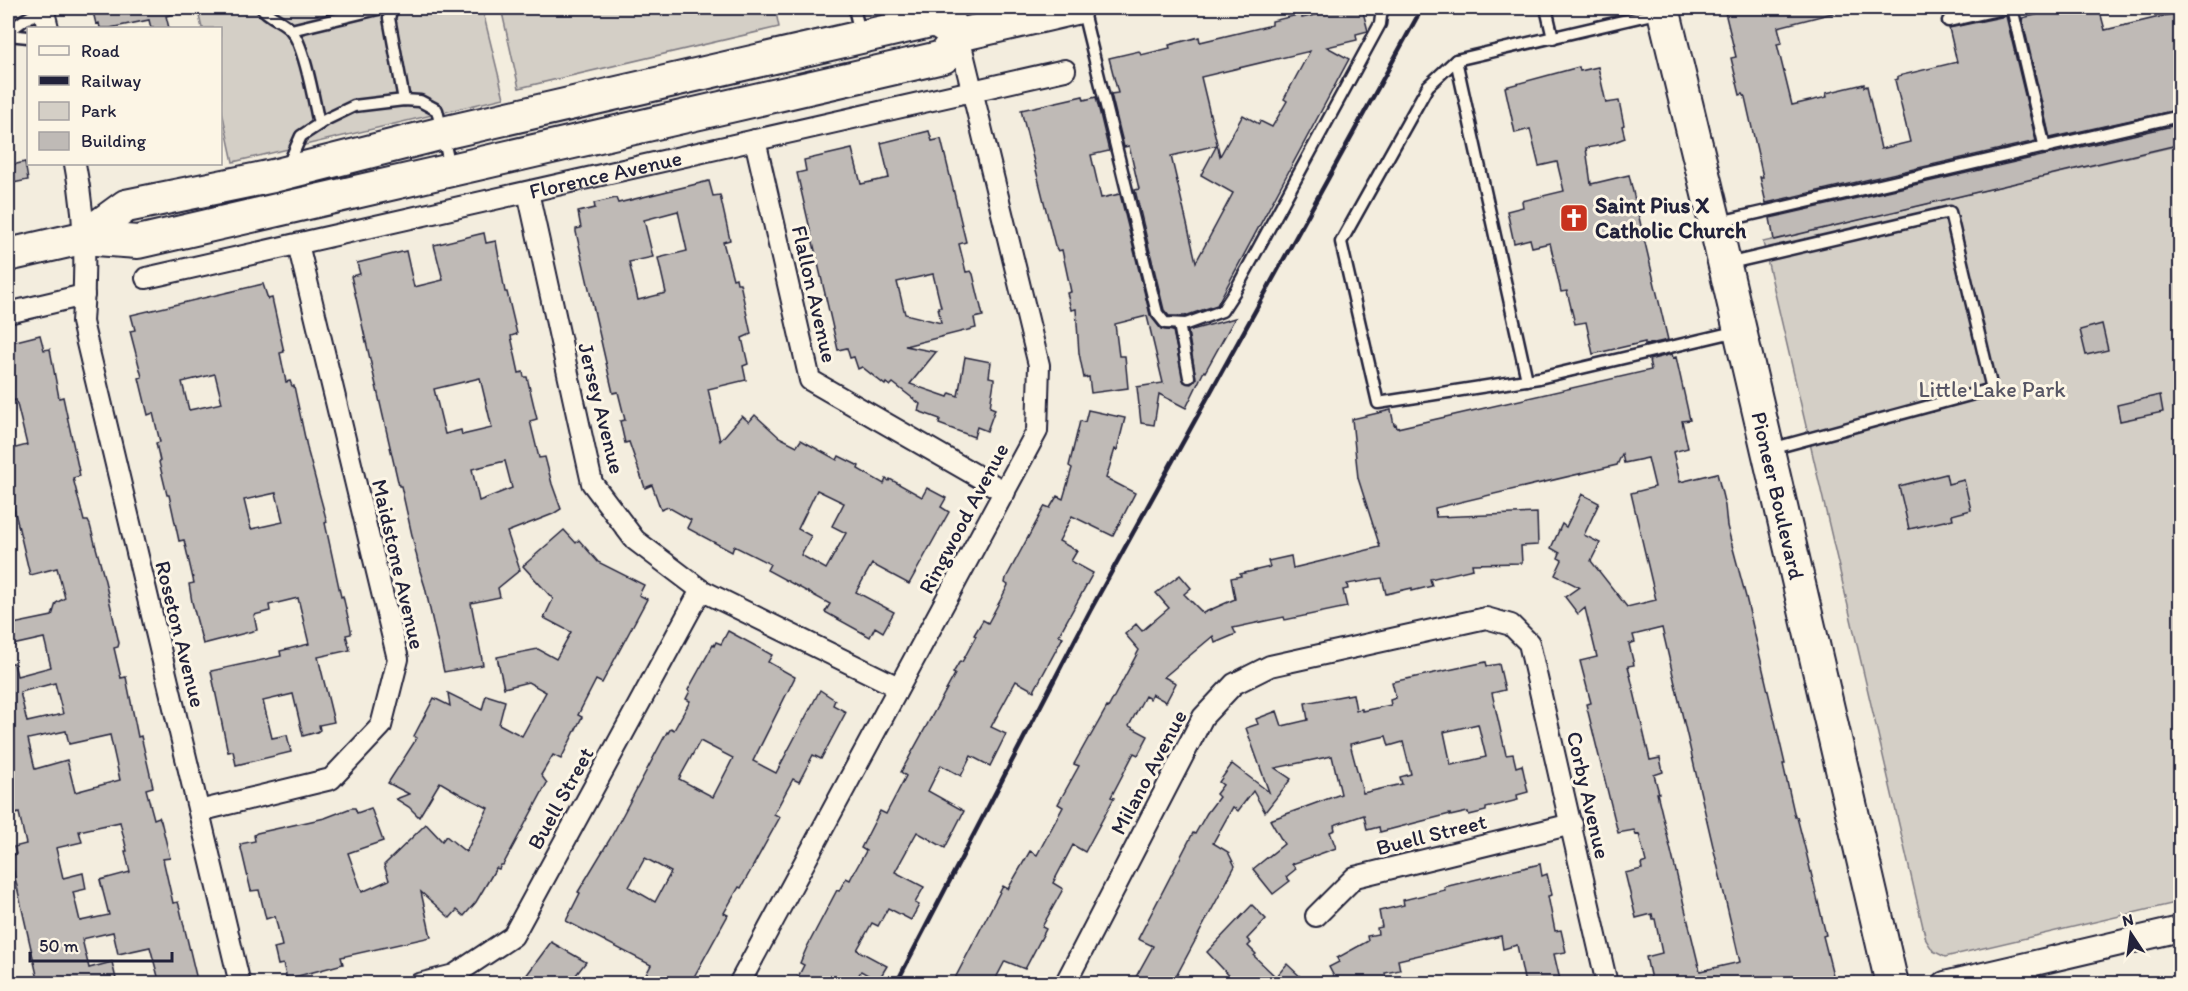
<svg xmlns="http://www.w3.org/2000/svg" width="2188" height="991" viewBox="0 0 2188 991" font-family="Itim,sans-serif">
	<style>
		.green { fill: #d4cfc6; stroke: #7b7880; stroke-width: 1.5 }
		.building { fill: #bfbab6; stroke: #22223b; stroke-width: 1.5; fill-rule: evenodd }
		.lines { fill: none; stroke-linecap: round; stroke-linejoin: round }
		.service-casing { stroke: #22223b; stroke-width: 15 }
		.minor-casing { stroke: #22223b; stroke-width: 24 }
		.tertiary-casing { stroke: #22223b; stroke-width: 28 }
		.primary-casing { stroke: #22223b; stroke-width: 36 }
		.service { stroke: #fcf5e5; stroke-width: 10 }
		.minor { stroke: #fcf5e5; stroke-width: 20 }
		.tertiary { stroke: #fcf5e5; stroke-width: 24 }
		.primary { stroke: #fcf5e5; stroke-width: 32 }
		.rail { stroke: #22223b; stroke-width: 4.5 }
		.labels { text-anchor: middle; stroke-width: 6; stroke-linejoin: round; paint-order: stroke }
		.street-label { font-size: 22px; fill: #22223b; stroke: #fcf5e5 }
		.poi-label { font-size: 22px; font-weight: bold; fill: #22223b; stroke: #fcf5e5; text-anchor: start }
		.park-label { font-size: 22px; fill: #575665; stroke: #fcf5e5 }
	</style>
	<rect width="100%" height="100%" fill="#f3edde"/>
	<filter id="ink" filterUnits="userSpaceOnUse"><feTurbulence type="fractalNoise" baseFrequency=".0167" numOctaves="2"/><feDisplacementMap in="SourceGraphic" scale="12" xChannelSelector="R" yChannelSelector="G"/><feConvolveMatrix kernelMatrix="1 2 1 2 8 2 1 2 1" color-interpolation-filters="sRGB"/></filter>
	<g filter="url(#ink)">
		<g class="green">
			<polygon points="197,8 482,8 504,98 233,162 221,107 220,28 202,28"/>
			<polygon points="501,8 775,8 779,27 519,88"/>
			<polygon points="2180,145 2180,902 1945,957 1933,951 1926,940 1763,242"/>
		</g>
		<g class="building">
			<polygon points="92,8 174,8 174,14 166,16 169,28 151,28 149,20 110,28 100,28 99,23 96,24"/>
			<path d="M1331,8h31l6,23 -12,3 1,6 -30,7 22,12 -132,246 -32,11h-16l-5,-6 -29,-120 4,-1 -10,-43 -5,1 -13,-53 7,-1 -9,-35 30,-7 2,4 29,-7 -1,-3 30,-8 1,5 72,-17v-4l30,-7v4l30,-7zM1310,51l-26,48 3,2 -15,26 -12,-6 -1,3 -16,-9 -23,41 -19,-79zM1217,145l-16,30 32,18 -37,69 -25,-106z"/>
			<polygon points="1724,8 1832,8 1833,13 1778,27 1782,43 1777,44 1792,105 1827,97 1826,93 1864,84 1864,87 1867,86 1881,149 1910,142 1895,80 1898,79 1898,76 1957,62 1949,28 2006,16 2036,141 1766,203 1760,177 1763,177 1745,97 1743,94 1740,95 1731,58 1736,57"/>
			<polygon points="2066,8 2099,8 2105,30 2176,13 2176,16 2181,15 2181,109 2050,138 2022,18"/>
			<polygon points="1579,67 1580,71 1598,67 1606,103 1619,101 1624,125 1622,126 1625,138 1609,144 1586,148 1591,184 1629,175 1668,340 1645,345 1645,342 1593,354 1586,322 1575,324 1567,291 1561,292 1550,243 1532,247 1530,239 1514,243 1507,211 1523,207 1522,201 1564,191 1557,162 1539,166 1530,129 1515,133 1505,87"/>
			<polygon points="1083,96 1084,100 1096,97 1109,151 1091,155 1101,198 1120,194 1150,315 1161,329 1173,331 1184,382 1191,384 1196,379 1188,331 1235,318 1205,372 1204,371 1186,408 1159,394 1154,425 1141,423 1137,387 1163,383 1147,316 1115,324 1119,356 1125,356 1128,388 1091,393 1089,377 1084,378 1079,353 1076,309 1071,310 1067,293 1071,292 1062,250 1058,251 1055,246 1021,110"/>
			<polygon points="2181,124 2181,144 1774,240 1770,218"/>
			<path d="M929,131l3,10 9,-2 25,103 -7,2 7,28 5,-1 2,3 10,42 -9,2 2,10 -71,18 31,6 -26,32 38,13 2,-4 8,3 7,-39 26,5 -2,15 5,1v4l-4,25 5,2 -8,22 -10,-4 -3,10 -35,-13 1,-5 -22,-8 2,-7 -27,-21 -3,3 -4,-3 -1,2 -23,-18 -4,2 -4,-12 -4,1 -3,-10 -9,2 -41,-177 9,-2 -2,-11 48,-11 9,35 28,-6 -8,-35zM933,274l8,33h-3l3,16 -36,-9 -8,-32z"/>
			<polygon points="25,162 28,180 8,184 8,166"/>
			<path d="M709,181l4,15 7,-1 10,45 -7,2 10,37 3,-1 1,5h3l11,51 -9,4 6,26 -5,2 3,14 -38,9 12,52 22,-25 7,6 6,-7 24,22 18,9 4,-6 36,20 2,-4 20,10 -1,3 26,15 2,-5 3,2 1,-2 32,18 5,-9 19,10 -5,9 8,5 -40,72 -37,-20 -16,28 38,20 -11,20 -8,-5 -5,10 -45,-25 5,-8 -63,-34 3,-6 -36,-18 -2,6 -45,-24 4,-8 -23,-13 -7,3 -9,-25 -7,3 -16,-46 -4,1 -5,-22 5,-1 -7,-28 -5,1 -37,-161v-3l5,-1 -3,-16 17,-4 -1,-5 22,-5 2,5zM678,211l9,40 -29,7 8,35 -28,7 -9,-38 24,-5 -9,-37zM817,490l27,13 -12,23 14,7 -20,36 -25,-14 10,-19 -13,-7z"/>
			<path d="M484,233l2,10 10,-2 9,51h2l10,42 -6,2 8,37 4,-1 1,5h3l10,42 -7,2 9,37 6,-1 7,27 9,25 -8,5 -46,18 13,38 -22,18 2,9 -29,6 12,62 -39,7 -19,-85 -5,-16 -19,-85h-2l-48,-210 9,-2 -3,-11 49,-12 8,36 29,-7 -9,-35zM480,378l12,50 -30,7 -1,-5 -16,4 -11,-45zM505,461l7,27 -33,13 -7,-32z"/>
			<path d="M263,284l5,15 4,-1 12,54 -4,1 6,29 4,-1 2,5h2l14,66 19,70 -2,1 16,74 2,-1 8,34v4l-5,1 4,15 -32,7 16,65 -15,3 1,5 -3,2 -14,4 -10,-42 -30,7 9,37 15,-3 4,17 -55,13 -3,-14 -5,1 -1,-4 -16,-77 70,-15 -1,-5 29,-7 -11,-46 -29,7 1,6 -16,4 3,15 -54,14 -11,-42 -3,-18 5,-1 -10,-43 -5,1 -10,-46h-2l-8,-33 1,-1 -4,-18 4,-1 -7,-29 -5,2 -9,-37 3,-1 -12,-46 5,-1 -4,-15zM215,374l7,29 -33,7 -7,-28zM276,493l7,29 -32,7 -7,-29z"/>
			<polygon points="2102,324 2108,350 2086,355 2080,330"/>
			<path d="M40,335l4,15 6,-1 9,49 4,-1 17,79 -7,2 11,43h4l2,4 15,56 14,62 -1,4 -4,1 7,30 5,-1 12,60 3,-1 12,51 -7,2 8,30 5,-2 2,4 9,37 -7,1 10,44 5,-1 1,3 19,79h-38l-10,-37 -32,7 -5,-22 -31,7 7,29 23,-6 4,17 -19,5h-58l-29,-128 6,-2 -2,-7 12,-3 -7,-31 -11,3v-153h6l3,13 34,-9 -7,-29 -36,8v-21l44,-9 4,-13 9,-5 -8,-30 -27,7 -22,-92v-33l19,-5 -11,-45 -8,2v-59zM55,683l8,31 -36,8 -7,-30zM66,731l3,13 41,-9 10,45 -45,12 -8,-32 -32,9 -7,-30zM120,822l7,29h-2l5,21 -30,8 9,35 -29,6 -7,-29 13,-3 -3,-16 -20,5 -7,-30 26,-6 -3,-11z"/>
			<path d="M1672,354l1,4 3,-1 14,63 -8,1 6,27 -15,4 7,30 37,-9 8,33 2,20 19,71 39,167h-2l12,53h2l10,39 19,79 -3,1 10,39 -38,9h-143l-6,-27 16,-4 -7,-34h-2l-1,-5 -16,4 -11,-45 17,-4 -1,-5 5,-2 -7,-28 -3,1 -2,-5 -16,3 -32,-129 5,-1 -11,-42 17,-4 -12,-49 -7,6 -13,-17 14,-10 -24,-12 7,-15 -4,-2 2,-5 -9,-5 11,-24 4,3 16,-33 17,9 -15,32 16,8 -9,18 36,46 29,-7 -25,-107 24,-6 -7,-29 -24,5 -2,-9 -5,11 -182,43 1,9 101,-4 1,32 -17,1 1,17 -50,1 1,5 -43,10 2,7 -20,5v-3l-26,6 -4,-16 -35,6 1,5 -5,1 4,17 -62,13 -1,-3 -51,11 3,6 -21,9 -2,-7 -49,41 12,6 -10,19 -14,-8 -2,5 -5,-3 -16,30 19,10 -10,19 -4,-2 -23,44 3,1 -29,54 -12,-7 -20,38 10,6 -21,38 4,2 -21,40 -20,-8 -12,23h-41l51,-98 5,3 22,-38 7,4 26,-48 -5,-3 21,-38 -5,-2 15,-27h1l17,-30 1,1 31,-58 -14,-16 11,-10 6,7 27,-23 -13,-15 24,-18 11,13 -7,6 19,19 32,-14 -4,-21 10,-2 -1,-2 30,-7 -2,-6 23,-5 2,12 87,-21 -22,-69 -6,-59 39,-9 3,15 2,-1 1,4 254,-58 -2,-10zM1662,628l78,334 -40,9 -43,-178h2l-5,-18 9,-3 -3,-14 -10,2 -22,-94 6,-1 -5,-21 6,-2 -2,-7z"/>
			<polygon points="2160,395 2163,412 2120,421 2117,405"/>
			<polygon points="1088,410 1125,418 1117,450 1115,449 1106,478 1135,493 1113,536 1072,516 1059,541 1077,551 1071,561 1093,573 1059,635 1063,637 1034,691 1016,681 991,727 1006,734 990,766 971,756 961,776 941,765 928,791 964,811 945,848 917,832 895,872 924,887 915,903 919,905 911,920 888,908 878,926 872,923 857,950 887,966 878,981 861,971 854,984 806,984 797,979 804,965 800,963 807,947 837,890 839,891 846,878 850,880 852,876 866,851 861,848 880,811 886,814 906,776 901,772 955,674 953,673 960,661 962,662 976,636 974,635 983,620 988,623 1002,597 1008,585 1005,583 1006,578 1045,506 1050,508 1057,496 1063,499 1072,468 1069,466 1080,421 1085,422"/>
			<polygon points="1946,474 1948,484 1964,480 1971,510 1952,515 1953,519 1909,529 1899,486"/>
			<polygon points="564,530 576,543 579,540 598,562 644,585 639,595 647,599 602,683 596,680 578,715 582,717 561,759 553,755 541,775 547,783 503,865 501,865 499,869 496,868 476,902 464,916 457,910 450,918 421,892 431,937 341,957 343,964 287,979 283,964 278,965 274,948 282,946 275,916 266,919 259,890 251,891 240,844 255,841 254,835 257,833 325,818 351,808 355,808 357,813 371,808 383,841 348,853 362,892 389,880 384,865 426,824 442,841 446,836 466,852 488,808 460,794 440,782 419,817 409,807 396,799 409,794 388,783 417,738 414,736 434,698 450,706 448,693 482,710 486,695 505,701 499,724 522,736 546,692 528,682 504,688 497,657 538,649 556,659 571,632 544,618 553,599 523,566"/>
			<path d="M728,631l44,24 -4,7 27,15 -42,84 23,12 44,-83 15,10 -2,5 13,7 -25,47 -8,-4 -14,27 -6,-3 -19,35 6,3 -39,71 -2,-1 -15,26 4,2 -38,69h-49l10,-19 -85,-44 14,-28 -2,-1 32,-53 57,-107 1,1 3,-5 3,2 16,-29 -4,-2 4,-8 -2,-1 25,-45 1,1 2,-4 5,2zM700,741l33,17 -20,39 -34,-18zM645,858l26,14 -16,30 -26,-15z"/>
			<path d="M1486,662l1,4 12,-2 6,26 -13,3 14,62 7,-1 3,13 6,-2 6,27 -11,3 1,5 -32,8v3l-17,4 -1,-3 -18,4v-2l-70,18 -1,-5 -12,3 -3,-15 -30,10 1,5 -5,2 6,16 -44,16 4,5 -10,8 4,4 -17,13 -20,-25 31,-25 -14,-24 71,-26 -9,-38 -57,12 16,11 -26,33 -12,-21 -15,20 -5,-4 -20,36 15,9 7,14 -63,118h-40l21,-38 -15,-7 55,-106 2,1 12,-21 12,-16 -3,-3 7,-9 -4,-3 13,-18 37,28 -23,-64 12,-4 -2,-5 21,-8 5,15 26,-6 -3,-17 48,-9 3,16 6,-1v2l29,-6 -1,-5 6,-2 -4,-16zM1478,724l8,33 -35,8 -7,-33zM1386,736l3,10 14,-4 8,32 -11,3 2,7 -39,9 -13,-49z"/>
			<polygon points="1540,864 1542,876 1547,874 1552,895 1548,896 1555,931 1561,930 1566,952 1554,954 1561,984 1525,984 1517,945 1503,949 1501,936 1398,960 1400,970 1385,973 1386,978 1362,984 1338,984 1329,967 1339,962 1337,958 1368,941 1367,936 1378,934 1377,928 1382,927 1379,911 1404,905 1403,900 1445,890 1444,887"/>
			<polygon points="1252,905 1266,919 1247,939 1251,943 1248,946 1256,954 1254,956 1276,977 1287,964 1308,984 1237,984 1207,952"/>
			<polygon points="551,942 586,962 569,984 520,984"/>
		</g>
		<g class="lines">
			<g class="service-casing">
				<g id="service">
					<path d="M262,8c8,10 22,13 29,22 14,17 23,72 28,94"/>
					<polyline points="392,8 389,18 404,100"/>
					<polyline points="854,8 860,33"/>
					<polyline points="1082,8 1157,313 1165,323 1186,324 1222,311 1235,291 1380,24 1382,8"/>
					<polyline points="1546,8 1553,38"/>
					<polyline points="2012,8 2045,148"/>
					<polyline points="1661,12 1456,60 1428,86 1341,242 1378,403 1539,378 1738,331"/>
					<polyline points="1948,21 2006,8"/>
					<polyline points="291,30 382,8"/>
					<polyline points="8,32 24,20 43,10"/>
					<polyline points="8,35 28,37"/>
					<polyline points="1456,60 1527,380"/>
					<polyline points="288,165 301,136 327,119 354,106 404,100 420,101 437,110 450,167"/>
					<polyline points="1719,222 2180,116"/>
					<polyline points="1726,264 1950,212 1992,389 1771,449"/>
					<polyline points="1179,324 1189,377"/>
					<polyline points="2029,963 2034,984"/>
				</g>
			</g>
			<g class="minor-casing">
				<g id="minor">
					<polyline points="43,8 48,28"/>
					<polyline points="755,140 810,380 1005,492"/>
					<path d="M75,164c10,49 11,107 7,158l158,662"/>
					<polyline points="528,192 592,483 635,540 701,590 898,687"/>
					<path id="s1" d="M146,278l919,-208"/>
					<polyline points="8,313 84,295"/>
					<polyline points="199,811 331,779 381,726 398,659 298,244"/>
					<polyline points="1316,916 1355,877 1572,824"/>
					<polyline points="419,984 454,975 513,936 701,590"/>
					<polyline points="739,984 1037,431 1039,365 952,8"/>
					<polyline points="1065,984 1203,717 1234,684 1270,666 1486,618 1511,625 1529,643 1607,984"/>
				</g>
			</g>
			<g class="tertiary-casing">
				<polyline id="tertiary" points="1945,984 2180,929"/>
			</g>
			<g class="primary-casing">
				<g id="primary">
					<path id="s2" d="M1663,8l52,215 177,761"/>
					<polyline points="82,238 126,206 273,176 443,133 935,20 959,35"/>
					<polyline points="8,255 82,238 138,242 943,57 959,35 1076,8"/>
				</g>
			</g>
			<use href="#service" class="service"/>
			<use href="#minor" class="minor"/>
			<use href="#tertiary" class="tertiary"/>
			<use href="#primary" class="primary"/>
			<polyline class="rail" points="896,984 1090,611 1422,8"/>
		</g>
	</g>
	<defs>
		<g id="church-square" transform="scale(1.5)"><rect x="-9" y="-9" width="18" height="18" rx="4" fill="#c8321e" stroke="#fcf5e5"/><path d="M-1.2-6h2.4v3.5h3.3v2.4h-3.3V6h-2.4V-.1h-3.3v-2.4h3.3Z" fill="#fff"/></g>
	</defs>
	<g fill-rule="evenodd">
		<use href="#church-square" x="1574" y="218"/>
	</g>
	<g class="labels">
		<g class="street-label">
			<text dy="8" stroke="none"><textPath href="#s1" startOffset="471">Florence Avenue</textPath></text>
			<text transform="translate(815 294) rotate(77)" y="8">Flallon Avenue</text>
			<text transform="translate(602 408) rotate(76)" y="8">Jersey Avenue</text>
			<text dy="8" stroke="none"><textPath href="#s2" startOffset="501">Pioneer Boulevard</textPath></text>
			<text transform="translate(963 518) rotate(-62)" y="8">Ringwood Avenue</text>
			<text transform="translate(399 564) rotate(77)" y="8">Maidstone Avenue</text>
			<text transform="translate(181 634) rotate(76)" y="8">Roseton Avenue</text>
			<text transform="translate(1148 772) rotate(-62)" y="8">Milano Avenue</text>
			<text transform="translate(1589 795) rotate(77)" y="8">Corby Avenue</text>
			<text transform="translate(560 798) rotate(-61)" y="8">Buell Street</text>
			<text transform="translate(1431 834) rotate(-14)" y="8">Buell Street</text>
		</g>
		<g class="poi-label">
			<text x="1595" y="213">Saint Pius X<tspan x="1595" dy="25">Catholic Church</tspan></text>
		</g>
		<g class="park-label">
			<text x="1992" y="397">Little Lake Park</text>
		</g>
	</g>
	<rect width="2188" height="991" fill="none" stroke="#fcf5e5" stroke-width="30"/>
	<rect x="15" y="15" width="2158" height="961" fill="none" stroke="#22223b" stroke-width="2" filter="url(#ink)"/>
	<rect x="27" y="27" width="195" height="138" fill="#fcf5e5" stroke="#a5a1a1" stroke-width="1.5"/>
	<rect x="39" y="46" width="30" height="9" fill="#fcf5e5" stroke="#a5a1a1" stroke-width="1.5"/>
	<text x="81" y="57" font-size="18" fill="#22223b">Road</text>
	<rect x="39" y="76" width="30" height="9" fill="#22223b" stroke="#a5a1a1" stroke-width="1.5"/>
	<text x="81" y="87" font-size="18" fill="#22223b">Railway</text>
	<rect x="39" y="102" width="30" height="18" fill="#d4cfc6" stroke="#a5a1a1" stroke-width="1.5"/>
	<text x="81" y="117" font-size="18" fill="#22223b">Park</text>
	<rect x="39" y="132" width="30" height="18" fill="#bfbab6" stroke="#a5a1a1" stroke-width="1.5"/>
	<text x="81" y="147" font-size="18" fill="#22223b">Building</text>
	<g transform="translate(2131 934) rotate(347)" stroke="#fcf5e5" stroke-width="4.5" paint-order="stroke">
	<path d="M0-4.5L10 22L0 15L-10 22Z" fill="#22223b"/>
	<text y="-9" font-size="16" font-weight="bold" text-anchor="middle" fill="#22223b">N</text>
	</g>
	<path d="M30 952v9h142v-9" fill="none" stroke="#22223b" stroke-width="3"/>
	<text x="39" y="952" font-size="18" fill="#22223b" stroke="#fcf5e5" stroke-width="4.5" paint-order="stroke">50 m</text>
</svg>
